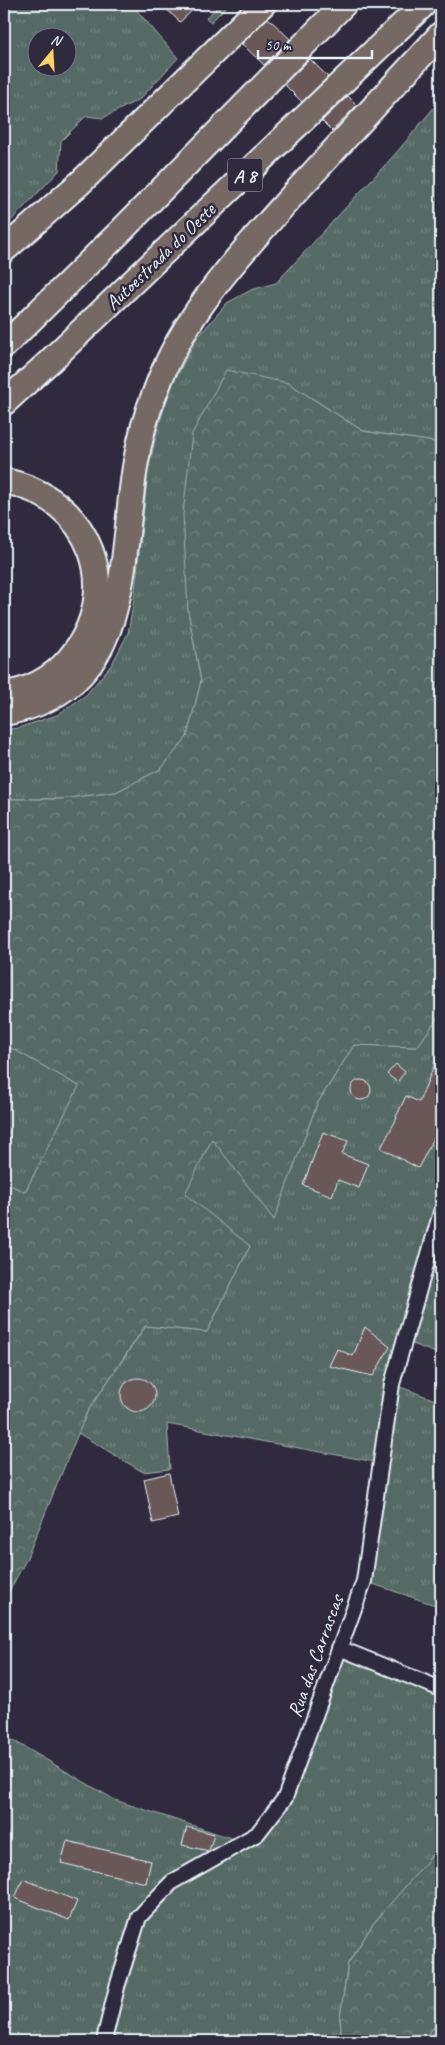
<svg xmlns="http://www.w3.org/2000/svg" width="445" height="2045" viewBox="0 0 445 2045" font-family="Caveat,sans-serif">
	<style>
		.grass { fill: url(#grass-tufts); stroke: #a0aeae; fill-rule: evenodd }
		.forest { fill: url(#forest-crowns); stroke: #a0aeae }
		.building { fill: #6a5858; stroke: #e8f1f8 }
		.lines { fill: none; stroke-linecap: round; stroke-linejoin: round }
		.street-casing { stroke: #e8f1f8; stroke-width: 18 }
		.highway-casing { stroke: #e8f1f8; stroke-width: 28 }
		.street { stroke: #2f2a3d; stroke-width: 14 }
		.highway { stroke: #766964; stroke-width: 24 }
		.labels { text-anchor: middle; stroke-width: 5; stroke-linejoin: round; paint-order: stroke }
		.shield { fill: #2f2a3d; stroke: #b0b5c0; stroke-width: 1 }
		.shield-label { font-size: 19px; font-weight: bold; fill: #e8f1f8 }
		.street-label { font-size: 20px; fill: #e8f1f8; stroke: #2f2a3d }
	</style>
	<defs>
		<pattern id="grass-tufts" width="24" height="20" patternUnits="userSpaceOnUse" patternTransform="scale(1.25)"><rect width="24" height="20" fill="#576b65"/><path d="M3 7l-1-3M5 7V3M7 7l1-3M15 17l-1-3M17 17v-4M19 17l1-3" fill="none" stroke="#6f817c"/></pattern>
		<pattern id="forest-crowns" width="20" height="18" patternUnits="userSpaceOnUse" patternTransform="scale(1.25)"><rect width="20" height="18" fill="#576b65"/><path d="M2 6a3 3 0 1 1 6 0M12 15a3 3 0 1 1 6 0" fill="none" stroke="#6f817c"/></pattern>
	</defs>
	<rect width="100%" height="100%" fill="#2f2a3d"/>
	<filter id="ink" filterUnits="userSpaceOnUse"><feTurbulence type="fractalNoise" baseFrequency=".02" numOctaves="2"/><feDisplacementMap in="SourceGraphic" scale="10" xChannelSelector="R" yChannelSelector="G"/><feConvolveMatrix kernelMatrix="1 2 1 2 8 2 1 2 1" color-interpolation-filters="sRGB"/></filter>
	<g filter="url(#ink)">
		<g class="grass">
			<path d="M4,4h132l-2,3 44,51 -38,41 -37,19 -17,-2 -25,25 -2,30 -55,57zM38,38h30v30h-30z"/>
			<polygon points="220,4 229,4 211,22 206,18"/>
			<polygon points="441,99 441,443 363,431 288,383 188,611 201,681 187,737 161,769 116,792 61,799 4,799 4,730 18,728 57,715 86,695 112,664 128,633 134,599 148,471 157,431 171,387 197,338 227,303 251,290 276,283 397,152"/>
			<polygon points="441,1013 441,1355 405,1341 392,1384 441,1402 441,1607 364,1581 381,1463 167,1424 170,1469 143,1472 78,1433 87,1412 146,1326 207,1332 250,1246 184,1194 212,1139 274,1219 317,1104 354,1045 417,1047"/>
			<polygon points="4,1044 80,1086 25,1192 4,1182"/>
			<polygon points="339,1648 441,1689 441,1845 373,1924 348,1963 340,2018 342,2041 4,2041 4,1735 115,1800 243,1842 285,1798"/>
			<polygon points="441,2018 441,2041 423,2041"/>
		</g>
		<g class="forest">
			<polygon points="226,370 288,383 363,431 441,443 441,1013 417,1047 354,1045 317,1104 274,1220 212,1139 185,1194 250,1246 207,1332 145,1326 87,1412 26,1560 4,1601 4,1182 25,1192 79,1086 4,1044 4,799 61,799 116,792 161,769 187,737 201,681 188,611 183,514 192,434"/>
			<polygon points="441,1845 441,2018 423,2041 342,2041 340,2018 348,1964 373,1924"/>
		</g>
		<g class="building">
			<polygon points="161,4 199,4 180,22"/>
			<polygon points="268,18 290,39 264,65 242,44"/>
			<polygon points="310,59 328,77 302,102 284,84"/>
			<polygon points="348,96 357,105 332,131 322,121"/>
			<polygon points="441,1049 441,1140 435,1136 418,1168 381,1148 397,1118 396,1117 406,1096 419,1102"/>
			<polygon points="396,1064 405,1072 397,1082 387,1074"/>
			<circle cx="361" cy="1090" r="10"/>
			<polygon points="323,1132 348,1141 342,1154 368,1164 359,1188 338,1180 332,1196 303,1185"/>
			<polygon points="365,1327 390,1347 373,1376 329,1366 337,1349 353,1356"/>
			<circle cx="138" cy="1395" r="17"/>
			<polygon points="169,1473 178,1517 153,1523 144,1479"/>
			<polygon points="187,1827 214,1834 209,1851 182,1845"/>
			<polygon points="67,1841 151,1861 146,1883 61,1863"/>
			<polygon points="23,1879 77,1901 69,1920 15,1898"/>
		</g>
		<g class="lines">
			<g class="street-casing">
				<g id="street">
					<polyline points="339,1648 441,1689"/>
					<polyline points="107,2041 105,2036 117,1987 139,1917 172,1882 257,1834 285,1798 364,1581 392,1384 441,1212"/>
				</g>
			</g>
			<g class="highway-casing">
				<g id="highway">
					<polyline points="4,250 81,182 263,4"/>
					<polyline points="4,346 119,233 344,4"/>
					<polyline points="4,403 49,362 424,4"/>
					<path d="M4,481c86,16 123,109 65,178 -16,19 -40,32 -65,35"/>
					<path d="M4,713c129,-23 115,-145 131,-246 4,-26 11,-53 21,-77 27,-75 84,-136 136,-194 49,-54 99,-108 149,-162"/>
				</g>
			</g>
			<use href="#street" class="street"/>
			<use href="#highway" class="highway"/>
		</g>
	</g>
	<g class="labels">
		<rect class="shield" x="227.5" y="158.5" width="35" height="33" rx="4"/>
		<g class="shield-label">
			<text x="245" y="182">A 8</text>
		</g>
		<g class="street-label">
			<text transform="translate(160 256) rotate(-44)" y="7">Autoestrada do Oeste</text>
			<text transform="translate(315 1656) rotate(-70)" y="7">Rua das Carrascas</text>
		</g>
	</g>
	<rect width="445" height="2045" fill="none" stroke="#2f2a3d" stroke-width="20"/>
	<rect x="10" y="10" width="425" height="2025" fill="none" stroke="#e8f1f8" stroke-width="2" filter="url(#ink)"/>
	<g transform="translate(52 52) rotate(18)"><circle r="24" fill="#2f2a3d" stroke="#797a88"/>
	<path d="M0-4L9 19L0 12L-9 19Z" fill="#ffd166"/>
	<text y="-8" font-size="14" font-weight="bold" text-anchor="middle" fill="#e8f1f8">N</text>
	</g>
	<path d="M258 50v8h114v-8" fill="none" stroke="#e8f1f8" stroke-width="2.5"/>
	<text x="265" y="50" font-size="15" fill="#e8f1f8" stroke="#2f2a3d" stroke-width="4" paint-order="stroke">50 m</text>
</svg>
